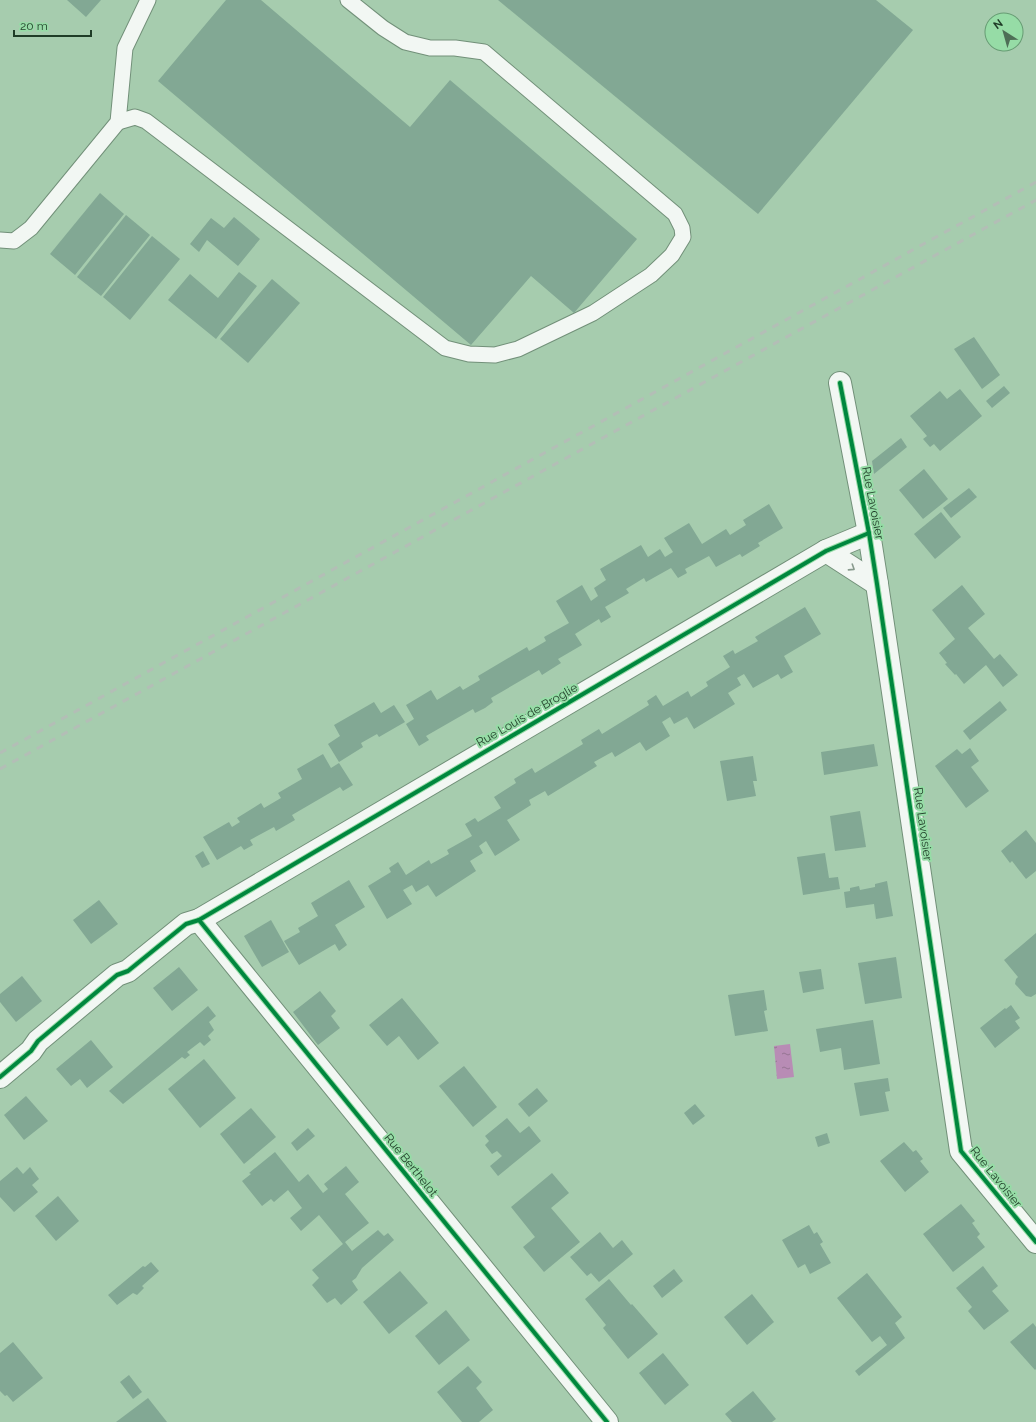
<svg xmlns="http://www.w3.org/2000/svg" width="1036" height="1422" viewBox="0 0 1036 1422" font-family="Raleway,sans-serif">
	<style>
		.water { fill: url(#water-ripples) }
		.building { fill: #82a894 }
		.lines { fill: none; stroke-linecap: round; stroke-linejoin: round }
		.lane-casing { stroke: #729079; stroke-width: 17 }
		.street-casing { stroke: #729079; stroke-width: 24 }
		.lane { stroke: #f2f7f3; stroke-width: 15 }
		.street { stroke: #f2f7f3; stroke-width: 22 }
		.rail { stroke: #b3beb6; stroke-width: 3; stroke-dasharray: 7 7; stroke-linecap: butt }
		.cycleway-casing { stroke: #96dca6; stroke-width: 6 }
		.cycleway { stroke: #00873e; stroke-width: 4 }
		.oneway { stroke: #889a8d }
		.labels { text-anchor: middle; stroke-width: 4; stroke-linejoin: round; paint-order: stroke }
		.street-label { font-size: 12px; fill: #1f3c27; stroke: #96dca6 }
	</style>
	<defs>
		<pattern id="water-ripples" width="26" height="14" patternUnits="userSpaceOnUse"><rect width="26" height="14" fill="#b88cb5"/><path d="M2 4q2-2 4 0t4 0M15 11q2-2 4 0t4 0" fill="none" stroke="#957493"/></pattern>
	</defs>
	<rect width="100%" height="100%" fill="#a6ccae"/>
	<polygon class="water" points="790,1044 794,1077 777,1079 774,1046"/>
	<g class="building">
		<polygon points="67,0 101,0 86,17"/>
		<polygon points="226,0 261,0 410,127 450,80 637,239 574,313 531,276 471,345 158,81"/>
		<polygon points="498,0 876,0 913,30 758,214"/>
		<polygon points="100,193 124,214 75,275 50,254"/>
		<polygon points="126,215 150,235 101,296 77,277"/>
		<polygon points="234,217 260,239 238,266 207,240 199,252 190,244 211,218 224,228"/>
		<polygon points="152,236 180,259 130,320 103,297"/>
		<polygon points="239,272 257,286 216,339 168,300 190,274 218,298"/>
		<polygon points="272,279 300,303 248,363 220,339"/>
		<polygon points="974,337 1000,375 982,389 954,349"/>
		<polygon points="1004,386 1010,393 992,408 986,401"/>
		<polygon points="960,389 982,416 940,451 934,444 930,447 923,439 927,436 910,416 940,391 947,399"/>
		<polygon points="901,438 907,447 874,474 872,461"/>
		<polygon points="924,469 948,499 923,519 899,490"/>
		<polygon points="969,488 977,497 951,518 943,508"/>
		<polygon points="769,504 783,528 758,543 760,546 742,557 740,554 716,567 709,556 685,569 687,573 678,578 671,568 646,582 644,578 626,589 629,593 605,607 611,617 601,623 599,619 575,634 582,645 558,659 561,663 542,675 539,670 491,698 493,702 485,708 475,713 473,709 426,736 429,740 419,746 406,724 414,719 406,705 431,690 437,700 460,686 463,690 480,680 478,676 527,647 529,651 546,641 544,637 569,623 556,601 582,585 591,601 598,596 594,588 606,580 600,569 641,545 648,557 660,549 665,557 673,552 664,538 689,523 702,544 726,529 730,535 746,525 743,520"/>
		<polygon points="941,512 961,537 935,559 914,534"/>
		<polygon points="962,585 985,614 968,628 994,659 1000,654 1018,675 1003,687 986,665 964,684 956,674 955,675 945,664 947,663 939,653 955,639 932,610"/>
		<polygon points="805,607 821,634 784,656 793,672 781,679 778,674 753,688 744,674 737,678 741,685 728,693 735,704 694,729 687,717 674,724 670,717 662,722 670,736 646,751 640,742 615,757 612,752 594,762 597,766 548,796 545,791 529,800 531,805 507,820 520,840 495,856 486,841 479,846 483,853 470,861 476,871 436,897 428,885 416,892 412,885 403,890 412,904 387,919 368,886 391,872 389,868 398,862 406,875 429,860 431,864 449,854 447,850 472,836 465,824 475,818 478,822 501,808 494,797 516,783 514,779 532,768 535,773 583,744 581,740 599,729 602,734 649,705 647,701 656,695 663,706 688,691 691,697 708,686 706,682 730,667 723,656 733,650 735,654 758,641 755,637"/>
		<polygon points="1000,701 1007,710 970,740 963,731"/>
		<polygon points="374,702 381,713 394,705 405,722 379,737 377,734 361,743 363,747 339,762 328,744 340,736 334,725"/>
		<polygon points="874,744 878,766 824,775 821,752"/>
		<polygon points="970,748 979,761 971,767 989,791 966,808 935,766 957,749 962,754"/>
		<polygon points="323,754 331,768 339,763 353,785 343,791 340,787 292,815 295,820 276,831 274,827 250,840 253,845 244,850 241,846 217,860 203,837 229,822 232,827 240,822 237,818 261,803 264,808 281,798 278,793 302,779 297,769"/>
		<polygon points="753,756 757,781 753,781 756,796 727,801 720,761"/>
		<polygon points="860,811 866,847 835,851 830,816"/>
		<polygon points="1026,830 1036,843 1036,871 1026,879 1012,861 1010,863 1001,851"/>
		<polygon points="203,851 210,864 202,868 195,856"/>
		<polygon points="825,853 829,878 838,877 840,889 803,895 797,857"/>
		<polygon points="349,880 365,907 335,925 347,945 339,951 335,944 299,965 284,941 300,932 298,928 318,916 311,903"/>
		<polygon points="887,881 893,916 876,919 874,904 846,908 844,892 850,891 850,888 859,886 860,890 875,887 875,884"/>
		<polygon points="99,900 118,924 91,944 73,920"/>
		<polygon points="271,920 289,952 262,967 244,936"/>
		<polygon points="1036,933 1036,994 1031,997 1026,996 1015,984 1016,979 1018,977 1004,960"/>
		<polygon points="896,957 902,998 865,1004 858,963"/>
		<polygon points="179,967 198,990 172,1011 153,988"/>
		<polygon points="821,969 824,989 803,993 799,972"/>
		<polygon points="22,976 42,1001 16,1022 0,1002 0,994"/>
		<polygon points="764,990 767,1010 764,1011 768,1031 735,1036 728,995"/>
		<polygon points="320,991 336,1011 331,1016 340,1028 318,1045 293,1012"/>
		<polygon points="402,998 439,1043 418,1060 399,1036 387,1046 369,1025"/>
		<polygon points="1011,1005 1020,1018 1015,1021 1020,1028 995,1048 980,1028 1005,1008 1006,1009"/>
		<polygon points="208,1006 216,1016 209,1022 214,1030 208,1036 211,1040 204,1046 200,1042 187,1052 190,1055 185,1059 182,1057 123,1104 109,1091"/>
		<polygon points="873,1020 880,1064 844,1070 841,1048 820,1052 816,1029"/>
		<polygon points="91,1040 113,1067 87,1088 80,1079 71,1086 56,1069"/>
		<polygon points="204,1059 236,1098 200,1128 168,1089"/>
		<polygon points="464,1066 497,1107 473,1127 439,1086"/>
		<polygon points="888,1078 890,1091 885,1092 889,1111 860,1116 854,1083"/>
		<polygon points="537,1088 548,1101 529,1117 518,1104"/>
		<polygon points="26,1096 48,1121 24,1140 4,1115"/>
		<polygon points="695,1104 705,1116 693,1125 684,1113"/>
		<polygon points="251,1108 276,1137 244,1164 220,1134"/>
		<polygon points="507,1118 520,1133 529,1126 541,1141 498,1176 490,1166 502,1156 497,1151 492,1154 485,1145 489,1141 485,1136"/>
		<polygon points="308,1128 315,1136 297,1151 291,1143"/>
		<polygon points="827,1133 830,1143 818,1147 815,1137"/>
		<polygon points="904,1142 913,1152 916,1150 923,1159 920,1161 929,1172 905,1192 880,1161"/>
		<polygon points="275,1152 299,1182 308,1174 323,1193 328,1189 324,1184 346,1166 359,1182 345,1194 369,1223 345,1242 352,1251 378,1230 384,1236 388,1233 394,1240 362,1268 356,1278 352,1281 358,1290 341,1305 335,1298 327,1303 312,1285 319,1278 312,1270 343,1244 319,1215 301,1231 290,1218 302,1208 288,1190 274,1202 271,1199 262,1206 242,1181 251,1174 249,1173"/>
		<polygon points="17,1167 23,1174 30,1167 39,1179 32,1185 38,1192 14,1212 0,1197 0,1181"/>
		<polygon points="552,1173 569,1193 551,1208 580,1242 544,1272 523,1247 535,1237 511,1207"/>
		<polygon points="58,1196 79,1221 56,1241 35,1216"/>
		<polygon points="961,1204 975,1221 972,1223 980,1234 977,1237 985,1247 953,1272 923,1234"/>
		<polygon points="809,1225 814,1234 817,1232 823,1242 820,1244 831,1263 810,1274 805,1264 798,1268 782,1240"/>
		<polygon points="600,1232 613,1248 622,1240 633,1254 599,1282 591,1273 587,1276 570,1257"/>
		<polygon points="151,1262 159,1271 142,1286 144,1288 137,1295 133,1293 117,1305 108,1295 143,1266 145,1267"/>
		<polygon points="983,1266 998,1286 992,1291 1009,1311 984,1330 968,1311 972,1307 956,1288"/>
		<polygon points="674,1269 683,1281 662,1298 653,1286"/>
		<polygon points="400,1271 428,1303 389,1334 363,1302"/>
		<polygon points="867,1273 902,1317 895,1323 905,1338 859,1376 855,1371 887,1345 880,1336 872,1342 837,1298"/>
		<polygon points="609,1279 631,1305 632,1304 658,1334 628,1359 603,1328 606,1325 585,1299"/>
		<polygon points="752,1294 774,1322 747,1345 724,1317"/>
		<polygon points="446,1310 470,1340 439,1365 415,1336"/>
		<polygon points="1033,1323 1036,1327 1036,1369 1035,1370 1010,1342"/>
		<polygon points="13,1342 43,1378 13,1402 7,1395 5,1396 0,1391 0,1353"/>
		<polygon points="663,1353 689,1385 665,1405 639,1373"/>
		<polygon points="468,1366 482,1382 476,1388 493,1410 479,1422 462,1422 437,1392"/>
		<polygon points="129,1375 142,1392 133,1399 120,1382"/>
		<polygon points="753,1391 776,1419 772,1422 732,1422 725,1414"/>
		<polygon points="148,1398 167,1422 116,1422"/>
	</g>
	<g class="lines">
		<g class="lane-casing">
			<g id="lane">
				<polyline points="118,122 135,117 146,121 445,348 469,354 495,355 518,349 593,313 651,275 672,255 683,237 682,228 675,214 484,52 455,48 430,48 405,42 383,28 348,0"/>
				<polyline points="0,240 14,241 31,228 118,122 125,48 148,0"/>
			</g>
		</g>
		<g class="street-casing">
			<g id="street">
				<polyline points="840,383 869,533 877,584 961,1151 1036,1242"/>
				<polyline points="826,551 877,584"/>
				<polyline points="199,920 607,1422"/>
				<polyline points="0,1077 31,1051 38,1041 117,975 128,971 186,924 199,920 826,551 869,533"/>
			</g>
		</g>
		<use href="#lane" class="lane"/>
		<use href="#street" class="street"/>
		<g class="rail">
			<polyline points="0,753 1036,182"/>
			<polyline points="0,769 1036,200"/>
		</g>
		<g class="cycleway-casing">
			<g id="cycleway">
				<polyline points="840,383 869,533 877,584 961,1151 1036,1242"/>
				<polyline points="199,920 607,1422"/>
				<polyline points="0,1077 31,1051 38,1041 117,975 128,971 186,924 199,920 826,551 869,533"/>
			</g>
		</g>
		<use href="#cycleway" class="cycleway"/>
	</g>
	<defs><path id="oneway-chevron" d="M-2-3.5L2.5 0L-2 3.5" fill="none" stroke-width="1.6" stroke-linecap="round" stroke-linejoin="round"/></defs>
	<use class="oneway" href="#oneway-chevron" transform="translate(852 568) rotate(33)"/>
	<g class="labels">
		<g class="street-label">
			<text transform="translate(873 503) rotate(79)" y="4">Rue Lavoisier</text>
			<text transform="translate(527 715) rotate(-30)" y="4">Rue Louis de Broglie</text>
			<text transform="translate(923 824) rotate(82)" y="4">Rue Lavoisier</text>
			<text transform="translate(411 1165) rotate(51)" y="4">Rue Berthelot</text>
			<text transform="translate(996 1177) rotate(51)" y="4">Rue Lavoisier</text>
		</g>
	</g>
	<g transform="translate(1004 32) rotate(323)"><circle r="19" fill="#96dca6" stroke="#669c73"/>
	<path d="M0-3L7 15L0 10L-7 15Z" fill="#4e6e56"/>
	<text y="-6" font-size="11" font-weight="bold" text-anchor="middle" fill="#1f3c27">N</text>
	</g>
	<path d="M14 30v6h77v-6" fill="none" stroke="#1f3c27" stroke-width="2"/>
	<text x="20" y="30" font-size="12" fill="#1f3c27" stroke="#96dca6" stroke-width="3" paint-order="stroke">20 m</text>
</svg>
